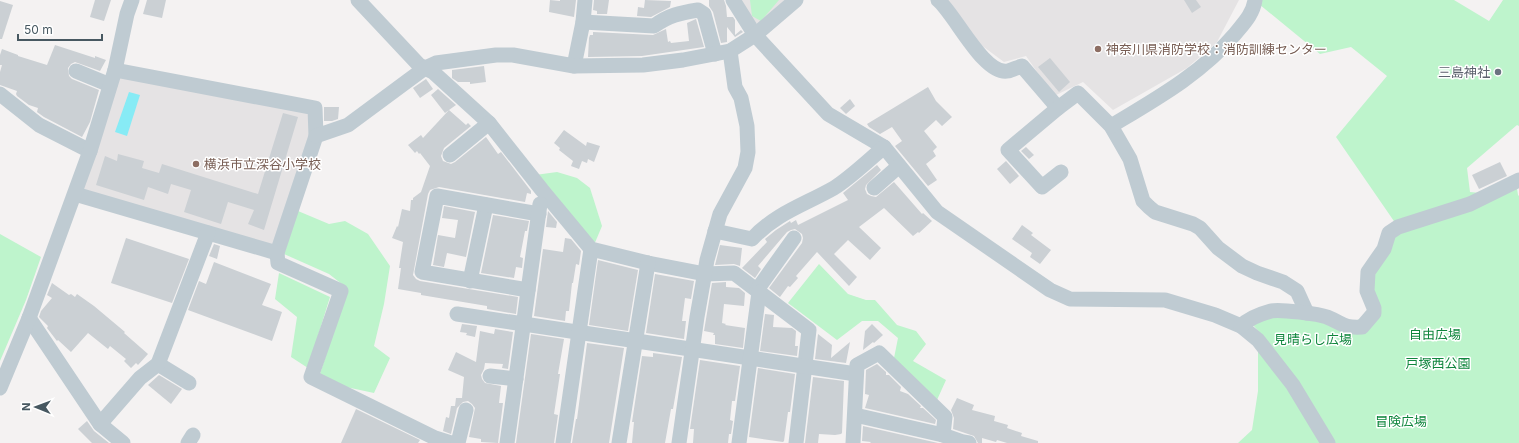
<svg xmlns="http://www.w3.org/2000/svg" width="1519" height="443" viewBox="0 0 1519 443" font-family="Inter,'Noto Sans JP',sans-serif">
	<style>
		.education { fill: #e5e3e4 }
		.green { fill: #bef4cc }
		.water { fill: #87ebf5 }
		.building { fill: #cbd0d4 }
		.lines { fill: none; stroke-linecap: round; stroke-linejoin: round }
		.minor { stroke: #bfcbd2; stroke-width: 15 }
		.education-dot { fill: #8d6e63; stroke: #fff; stroke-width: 1.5 }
		.worship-dot { fill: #6b7280; stroke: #fff; stroke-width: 1.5 }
		.labels { text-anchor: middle; stroke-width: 3; stroke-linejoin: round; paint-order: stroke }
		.education-label { font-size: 13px; fill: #785e54; stroke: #fff; text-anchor: start }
		.worship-label { font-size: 13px; fill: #5b616d; stroke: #fff; text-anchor: end }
		.park-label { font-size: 13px; fill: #0f863d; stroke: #fff }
	</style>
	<rect width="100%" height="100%" fill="#f4f2f2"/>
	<g class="education">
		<polygon points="740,0 786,0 759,27"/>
		<polygon points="945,0 1239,0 1217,42 1187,68 1113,110 1083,82 1054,96 1026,56 1004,62 973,39"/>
		<polygon points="119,77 307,109 311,117 310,140 275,244 268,246 85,191 83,187"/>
	</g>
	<g class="green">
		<polygon points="750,0 779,0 761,21 752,16"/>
		<path d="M1254,0h200l35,21 14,-21h16v126l-2,-1 -50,43 3,24 21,2 25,-12 2,13 1,1v247h-185c-27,-43 -51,-88 -86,-123l25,-10 70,16 31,-13 -7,-22 31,-64 -62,-90 51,-61 -36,-29 -31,7z"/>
		<polygon points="557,172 577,178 590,188 602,226 594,245 535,175"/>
		<polygon points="298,211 329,224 345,221 368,234 390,266 384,304 374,346 390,358 374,393 346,387 320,374 347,288 329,274 284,254"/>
		<polygon points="0,234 41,257 26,300 0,361"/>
		<polygon points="819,264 848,294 866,300 875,300 897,325 916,331 926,344 913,361 946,380 937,400 894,358 898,338 878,321 862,321 837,340 788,303"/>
		<polygon points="279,273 330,297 308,368 291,357 297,317 275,299"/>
		<polygon points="1258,340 1327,443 1238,443 1252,430 1258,391"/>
	</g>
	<polygon class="water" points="129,92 140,95 127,136 115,132"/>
	<g class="building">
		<polygon points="95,0 111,0 104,21 90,17"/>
		<polygon points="147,0 166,0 162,18 143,14"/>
		<polygon points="550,0 560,1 560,0 576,0 574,17 549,12"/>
		<polygon points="594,0 609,0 607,14 597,14 597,11 593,10"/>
		<polygon points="645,0 671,1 670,7 651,17 637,16 638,7 644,8"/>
		<polygon points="709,0 724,0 726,6 727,17 733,17 735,20 735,35 741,30 743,32 735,37 727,27 727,42 721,43 713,12 709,6"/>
		<polygon points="1184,0 1196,0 1201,7 1192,13"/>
		<polygon points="0,1 13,5 2,39 0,39"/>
		<polygon points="696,19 704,47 642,56 588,57 589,38 590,35 593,35 593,32 653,35 666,29 668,42 670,41 671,43 689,41 687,23"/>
		<polygon points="55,45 95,58 95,56 106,60 100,71 75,62 71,64 68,68 69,76 72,79 99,90 90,122 82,137 44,117 37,112 38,108 29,105 17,96 16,94 17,91 0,85 0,72 2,65 0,65 0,55 2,49 18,55 18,56 47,65"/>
		<polygon points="1050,58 1070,82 1059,92 1038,67"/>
		<polygon points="484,66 486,82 470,84 470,82 458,82 452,78 452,70"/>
		<polygon points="426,79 433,89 420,98 413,88"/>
		<polygon points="928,87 936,101 952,117 942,126 936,120 924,131 937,147 933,151 936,156 926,164 937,180 928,186 895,146 902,141 892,127 880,134 869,127 867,124"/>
		<polygon points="438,89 456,105 449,110 466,125 468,123 471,126 444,148 441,156 443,161 451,164 455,162 486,137 498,154 501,152 531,191 531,194 527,193 525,202 439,187 430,190 428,194 413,275 416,279 420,281 518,297 516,314 487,309 487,306 421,295 421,293 398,289 401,268 399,268 403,242 392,238 397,226 398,227 402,209 410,211 411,200 413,200 413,198 421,192 430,166 420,153 419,154 417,151 415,153 408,145 421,135 423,138 449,110 445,113 431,95"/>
		<polygon points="850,99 855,106 846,114 840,108"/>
		<polygon points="324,107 339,107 338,119 332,121 324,121"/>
		<polygon points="283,113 298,117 264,230 248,224 254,210 228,202 221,224 184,212 191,190 171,184 168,194 148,187 144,200 96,185 105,156 117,161 118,154 144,161 142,168 159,173 162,164 258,194"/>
		<polygon points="564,130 586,146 587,142 600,146 594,162 588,159 587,163 582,161 579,169 571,166 573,161 559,150 560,148 554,143"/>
		<polygon points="1026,147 1034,155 1029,159 1021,151"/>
		<polygon points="1006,161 1019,176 1010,184 997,169"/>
		<polygon points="1500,162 1507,176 1479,189 1472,175"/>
		<polygon points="877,165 881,170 866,185 865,189 867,194 871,196 876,197 894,182 922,214 923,213 932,221 919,233 918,232 913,236 884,208 859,227 881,248 870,260 848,240 834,254 857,277 849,286 817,252 796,276 798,278 790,287 788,286 780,297 769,288 802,243 803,238 802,234 795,229 791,230 787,232 758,266 761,269 755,278 742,268 767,242 765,239 776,230 790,221 791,223 796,220 798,225 848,200 843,193"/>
		<polygon points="444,206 475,212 466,257 447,253 444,267 433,265 438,235 455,238 458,220 442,218"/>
		<polygon points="548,211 557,222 556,228 546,227"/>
		<polygon points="493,215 529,221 527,231 525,231 520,257 523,258 522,268 516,267 514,278 481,273"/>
		<polygon points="1022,225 1033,233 1031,235 1051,250 1040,264 1030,257 1032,253 1012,239"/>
		<polygon points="126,238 189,259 172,303 111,283"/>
		<polygon points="565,238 571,239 581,251 579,265 576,264 573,283 572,283 569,311 566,311 565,321 534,316 543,249 563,252"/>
		<polygon points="214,244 220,246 217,259 209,256"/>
		<polygon points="720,245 742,248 740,266 734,264 715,265"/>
		<polygon points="598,260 638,270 628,331 589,325"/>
		<polygon points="214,262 271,284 262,305 282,312 272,341 188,310 199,281 206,284"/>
		<polygon points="655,274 694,281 691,299 685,298 682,321 686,321 684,339 646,333"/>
		<polygon points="726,282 726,287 739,288 745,293 744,306 724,304 722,323 726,324 725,325 745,328 743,348 715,344 715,335 713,335 714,333 704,331 712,283"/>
		<polygon points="52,283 69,295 71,294 75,297 77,294 94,306 125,332 124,333 148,354 138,365 136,363 131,368 124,361 126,359 110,346 108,349 88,333 71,352 58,340 57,341 47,328 48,326 39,317 41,311 52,298 47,295"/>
		<polygon points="765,314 774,315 773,327 792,328 796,331 795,346 798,346 797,356 760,351"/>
		<polygon points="462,324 477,326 475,337 466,335 467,333 460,332"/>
		<polygon points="872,324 883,335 874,343 873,342 863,350 865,331"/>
		<polygon points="495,329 513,332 508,369 502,368 503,364 485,363 484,369 481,375 482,379 485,383 501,386 499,403 503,403 498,443 481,442 481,439 469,437 475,408 472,404 468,401 463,402 457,408 451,434 443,431 446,417 449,418 451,406 455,406 456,398 462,398 464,377 448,370 456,352 476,362 480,331 494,334"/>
		<polygon points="531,334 564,339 558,374 560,374 554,414 558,415 554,443 516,443"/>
		<polygon points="818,334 832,345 831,358 850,342 846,363 815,359"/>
		<polygon points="587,343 624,348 609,443 572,443 576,419 577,419"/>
		<polygon points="653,353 682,357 673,409 671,409 665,443 632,443 634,422 632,422 642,356 653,357"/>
		<polygon points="700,360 740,366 735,401 732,401 730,420 733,421 731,434 729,434 728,443 693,443 694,429 690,429"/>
		<polygon points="877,364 886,372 886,375 889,375 901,387 900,391 908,394 921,406 920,408 923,408 936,420 935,424 865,408 869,395 865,394 866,370"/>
		<polygon points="758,368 795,374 790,412 788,412 784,441 783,442 749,437"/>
		<polygon points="159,375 182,389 171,404 148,385"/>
		<polygon points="813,377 844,381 842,433 841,434 835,435 819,434 818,443 805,443"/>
		<polygon points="957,398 974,405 972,410 995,416 994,421 1008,425 1007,428 1022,433 1021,436 1038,441 1038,443 1007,443 997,440 996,442 982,438 982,443 978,443 974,436 953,429 954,418 951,410"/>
		<polygon points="356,409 420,440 418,443 341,443"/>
		<polygon points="87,421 94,431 109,443 92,443 78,429"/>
		<polygon points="863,426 938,443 870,443 871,442 862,441"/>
	</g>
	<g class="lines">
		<g class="minor">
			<polyline points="358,0 419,65 433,72 489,123 542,190 591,249 648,263 705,274 734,273 809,330 796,443"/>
			<polyline points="733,0 755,35 828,114 884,147 937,212 1050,290 1070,299 1165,300 1215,315 1241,326 1258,340 1293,385 1328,443"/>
			<path d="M938,0c17,14 46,76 70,71 4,-1 10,-4 14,-5l36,42 20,-15 33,33 19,33 13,42 6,6 6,5 38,12 7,4 18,20 24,18 15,7 26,9 14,9 10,22"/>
			<path d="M583,22l71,4c15,-11 26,-13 44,-16l6,4 11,40"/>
			<polyline points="574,66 583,22 585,0"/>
			<polyline points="115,70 315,108 316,136 277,253 278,263 341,291 311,377 435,438 451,443"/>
			<polyline points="76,71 110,85"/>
			<polyline points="0,94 39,125 90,151"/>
			<polyline points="1058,108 1008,150 1042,187 1061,172"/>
			<path d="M1111,126c45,-27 90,-52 124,-92 9,-11 18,-20 20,-34"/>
			<polyline points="316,136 348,125 425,68 436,63 496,55 513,55 574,66 643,65 683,60 730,51 755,35 796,0"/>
			<polyline points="450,155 489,123"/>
			<polyline points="874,188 899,166"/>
			<polyline points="75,194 277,253"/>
			<path d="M715,231l37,8c24,-26 52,-34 82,-51 16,-10 35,-28 50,-41"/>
			<polyline points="470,281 486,205"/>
			<polyline points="528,290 422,272 437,196 539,214"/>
			<polyline points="757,290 794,238"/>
			<polyline points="457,314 856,374"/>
			<polyline points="29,318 100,424 123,443"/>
			<path d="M1241,326c8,-8 19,-12 30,-15 9,-2 48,3 56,6 17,7 15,11 35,10l12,-14v-5l-7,-17 1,-19 16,-23 5,-16 9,-6 72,-23 49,-24"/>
			<polyline points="158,364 189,383"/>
			<polyline points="490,376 516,379"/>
			<polyline points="0,388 29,318 90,151 115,70 127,14 132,0"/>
			<polyline points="855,415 943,435 963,442 969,443"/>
			<polyline points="100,424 140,378 158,364 208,233"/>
			<polyline points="188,443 193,435"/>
			<polyline points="458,443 466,410"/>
			<polyline points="507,443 540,204"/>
			<polyline points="563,443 591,249"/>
			<polyline points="619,443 648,263"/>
			<polyline points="679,443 697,317 707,260 720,214 745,168 748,152 747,126 741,98 735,87 730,51"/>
			<polyline points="739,443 759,292"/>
			<polyline points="853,443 857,365 879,353 945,417 943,435"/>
		</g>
	</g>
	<g class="education-dot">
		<circle cx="1098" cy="49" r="4"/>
		<circle cx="196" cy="164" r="4"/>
	</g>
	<circle class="worship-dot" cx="1498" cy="72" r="4"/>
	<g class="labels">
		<g class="education-label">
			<text x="1106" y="54">神奈川県消防学校：消防訓練センター</text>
			<text x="204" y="169">横浜市立深谷小学校</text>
		</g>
		<g class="worship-label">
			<text x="1490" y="77">三島神社</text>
		</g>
		<g class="park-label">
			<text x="1435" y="339">自由広場</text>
			<text x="1313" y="344">見晴らし広場</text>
			<text x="1438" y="368">戸塚西公園</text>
			<text x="1401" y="426">冒険広場</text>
		</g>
	</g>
	<g transform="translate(36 407) rotate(271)" stroke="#ffffff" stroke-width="3" paint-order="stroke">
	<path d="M0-3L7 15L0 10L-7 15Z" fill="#475861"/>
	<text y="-6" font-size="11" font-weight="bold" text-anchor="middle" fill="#475861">N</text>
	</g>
	<path d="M18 34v6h84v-6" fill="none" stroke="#475861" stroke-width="2"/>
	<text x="24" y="34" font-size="12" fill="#475861" stroke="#ffffff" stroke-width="3" paint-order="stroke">50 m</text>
</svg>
